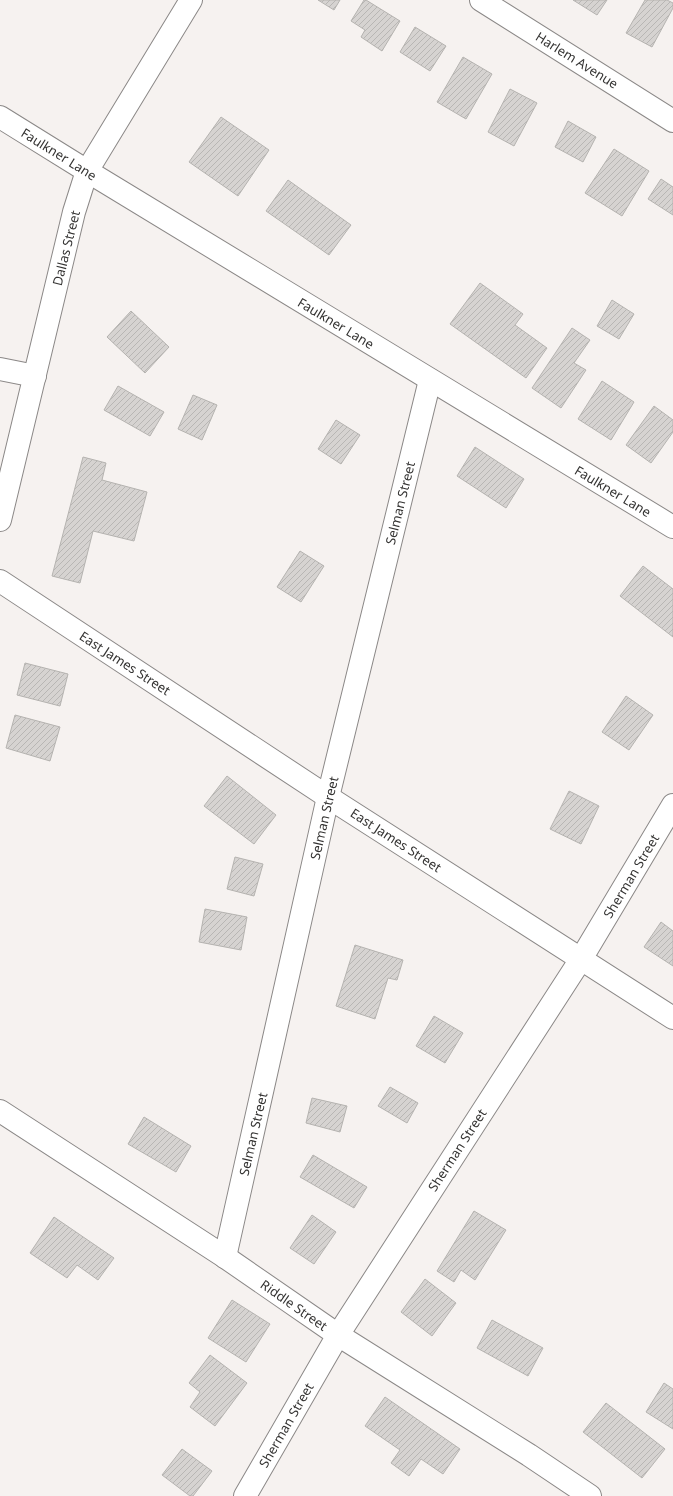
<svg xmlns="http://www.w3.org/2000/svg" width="673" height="1496" viewBox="0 0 673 1496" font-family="'Noto Sans',sans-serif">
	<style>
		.building { fill: url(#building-hatch); stroke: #b5b3b0 }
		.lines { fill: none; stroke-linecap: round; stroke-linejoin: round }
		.minor-casing { stroke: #8b8887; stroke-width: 24 }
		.minor { stroke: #fff; stroke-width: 22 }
		.labels { text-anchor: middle; stroke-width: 3; stroke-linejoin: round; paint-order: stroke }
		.street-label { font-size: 13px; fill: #343332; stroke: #fff }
	</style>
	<defs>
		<pattern id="building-hatch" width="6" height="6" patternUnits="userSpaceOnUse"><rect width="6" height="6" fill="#d6d3d1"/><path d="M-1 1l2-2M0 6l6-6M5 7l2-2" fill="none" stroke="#b8b6b4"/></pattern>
	</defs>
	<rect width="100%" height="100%" fill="#f6f2f0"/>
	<g class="building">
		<polygon points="318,0 340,0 334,10"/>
		<polygon points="364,0 366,0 400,21 382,51 361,37 365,30 351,21"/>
		<polygon points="573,0 607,0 597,15"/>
		<polygon points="645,0 667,0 673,3 673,8 652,47 626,33"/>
		<polygon points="415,27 446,46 430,71 400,52"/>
		<polygon points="463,57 492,74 466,119 437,102"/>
		<polygon points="510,89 537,103 514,146 488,132"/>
		<polygon points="221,117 269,150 238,196 189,162"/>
		<polygon points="568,121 596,137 583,162 555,147"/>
		<polygon points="614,149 649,171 622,216 585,193"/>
		<polygon points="661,179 673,187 673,215 648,199"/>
		<polygon points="288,180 351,225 329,255 266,211"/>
		<polygon points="480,283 523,314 515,325 547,348 526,378 450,324"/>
		<polygon points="612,300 634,314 619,339 597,326"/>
		<polygon points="131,311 169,347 145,373 107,337"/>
		<polygon points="572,328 590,340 574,363 586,370 561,408 532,388"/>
		<polygon points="602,381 634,402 611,440 578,419"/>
		<polygon points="118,386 164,412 150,436 104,410"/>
		<polygon points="193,395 217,405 202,440 178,429"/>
		<polygon points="654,406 673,420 673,432 651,463 626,445"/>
		<polygon points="336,420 360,435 341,464 318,449"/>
		<polygon points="475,447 524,479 506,508 457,476"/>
		<polygon points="83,457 106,463 102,480 147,492 134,541 93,531 80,583 52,576"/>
		<polygon points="300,551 324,566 301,602 277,587"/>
		<polygon points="643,566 673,589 673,637 620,596"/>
		<polygon points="25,663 68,674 60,706 17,695"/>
		<polygon points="626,696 653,715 629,750 602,732"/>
		<polygon points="15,715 60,727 50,761 6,748"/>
		<polygon points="227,776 276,815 254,844 204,806"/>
		<polygon points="569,791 599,806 581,844 550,829"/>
		<polygon points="235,857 263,864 254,896 227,889"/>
		<polygon points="205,909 247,917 241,950 199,942"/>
		<polygon points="661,922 673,931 673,966 644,947"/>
		<polygon points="355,945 403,960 397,980 388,978 375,1019 336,1006"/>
		<polygon points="434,1016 463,1033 445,1063 416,1046"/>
		<polygon points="390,1087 418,1103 407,1123 378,1106"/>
		<polygon points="312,1098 347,1106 340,1132 306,1123"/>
		<polygon points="144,1117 191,1146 176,1172 128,1144"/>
		<polygon points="313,1155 367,1187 354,1208 300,1177"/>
		<polygon points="474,1211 506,1230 475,1280 461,1270 454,1282 437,1271"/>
		<polygon points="312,1215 336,1232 314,1264 290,1248"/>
		<polygon points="54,1217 114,1258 98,1280 77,1265 67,1278 30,1253"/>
		<polygon points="425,1279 456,1303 432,1336 401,1312"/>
		<polygon points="232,1300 270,1324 246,1362 208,1338"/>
		<polygon points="492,1320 543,1348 528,1376 477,1348"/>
		<polygon points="210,1355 247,1383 215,1426 190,1407 200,1392 189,1383"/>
		<polygon points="664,1383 673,1389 673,1429 646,1412"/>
		<polygon points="385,1397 460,1449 443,1474 421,1459 409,1476 391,1463 400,1450 365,1426"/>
		<polygon points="606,1403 665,1449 642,1478 583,1432"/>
		<polygon points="182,1449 212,1471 193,1496 190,1496 162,1475"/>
	</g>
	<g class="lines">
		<g class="minor-casing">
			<g id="minor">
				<polyline points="481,0 673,121"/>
				<polyline points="0,117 87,171 673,527"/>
				<polyline points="0,369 35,376"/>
				<polyline points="0,520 74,212 87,171 191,0"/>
				<polyline points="0,581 328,797 673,1018"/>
				<polyline points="0,1111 225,1257 338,1335 529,1455 590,1496"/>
				<polyline points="225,1257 328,797 430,380"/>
				<polyline points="245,1496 338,1335 581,959 673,805"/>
			</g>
		</g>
		<use href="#minor" class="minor"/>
	</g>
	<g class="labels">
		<g class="street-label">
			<text transform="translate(577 60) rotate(32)" y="5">Harlem Avenue</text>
			<text transform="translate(59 154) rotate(32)" y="5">Faulkner Lane</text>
			<text transform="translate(66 248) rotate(-76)" y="5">Dallas Street</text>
			<text transform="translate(336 323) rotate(31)" y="5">Faulkner Lane</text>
			<text transform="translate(613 491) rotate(31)" y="5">Faulkner Lane</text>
			<text transform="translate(400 503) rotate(-76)" y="5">Selman Street</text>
			<text transform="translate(125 663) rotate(33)" y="5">East James Street</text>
			<text transform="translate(324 818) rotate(-77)" y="5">Selman Street</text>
			<text transform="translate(396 840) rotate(33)" y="5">East James Street</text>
			<text transform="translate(631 876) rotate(-59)" y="5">Sherman Street</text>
			<text transform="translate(253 1134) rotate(-77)" y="5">Selman Street</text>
			<text transform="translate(457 1150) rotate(-57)" y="5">Sherman Street</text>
			<text transform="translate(294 1305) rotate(35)" y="5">Riddle Street</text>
			<text transform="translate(286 1425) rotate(-60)" y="5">Sherman Street</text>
		</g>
	</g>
</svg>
